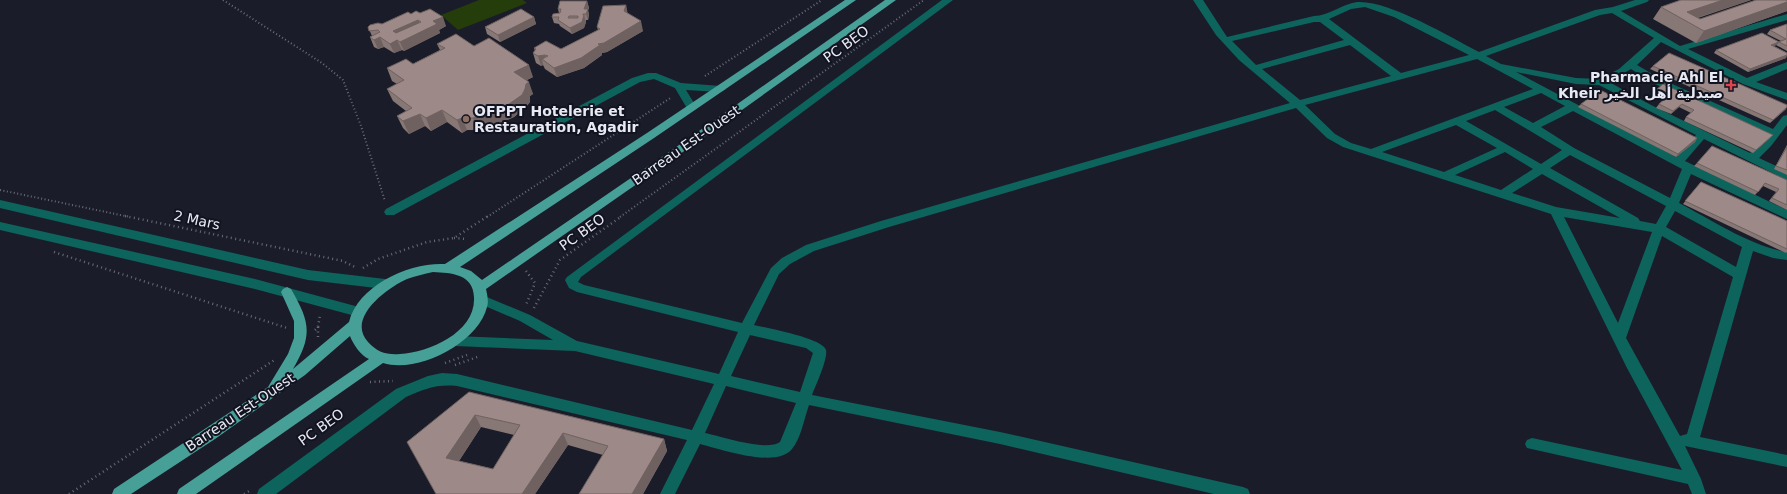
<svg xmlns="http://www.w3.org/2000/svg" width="1787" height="494" viewBox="0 0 1787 494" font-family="'DejaVu Sans','Noto Sans Arabic',sans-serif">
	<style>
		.green { fill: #253c0b }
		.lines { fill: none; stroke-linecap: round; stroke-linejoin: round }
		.path-far1 { stroke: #696c77; stroke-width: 2; stroke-dasharray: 1 2.5; stroke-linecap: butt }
		.path { stroke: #696c77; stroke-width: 2.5; stroke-dasharray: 1 3.5; stroke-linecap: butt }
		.minor { fill: #0d645d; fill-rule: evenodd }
		.major { fill: #47a098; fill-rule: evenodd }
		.wall { fill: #877775; fill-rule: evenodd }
		.shaded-wall { fill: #6e615f }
		.building { fill: #9d8a88; stroke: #6e615f; fill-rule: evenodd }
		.health-dot { fill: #e0444e; stroke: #111420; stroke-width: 1.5 }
		.education-dot { fill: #8d6e63; stroke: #111420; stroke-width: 1.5 }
		.labels { text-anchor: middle; stroke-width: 4; stroke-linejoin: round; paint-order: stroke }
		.street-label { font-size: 14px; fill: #e8eaf3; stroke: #111420 }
		.poi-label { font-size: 14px; font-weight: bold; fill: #e8eaf3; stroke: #111420; text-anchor: end }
	</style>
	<rect width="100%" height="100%" fill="#1a1d29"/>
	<polygon class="green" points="479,0 523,0 527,3 458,30 441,15"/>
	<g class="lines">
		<g class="path-far1">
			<polyline points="223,0 322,63 343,80 361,126 385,201"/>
			<polyline points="705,76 822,0"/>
			<polyline points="0,190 130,217"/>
			<polyline points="487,217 672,97"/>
			<polyline points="620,217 924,0"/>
		</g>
		<g class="path">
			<polyline points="125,216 343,261 355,267"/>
			<polyline points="454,238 467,239"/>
			<polyline points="54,252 287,328"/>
			<polyline points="363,268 378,259 427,242 454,238 488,216"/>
			<polyline points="526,271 535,283 526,305"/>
			<polyline points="534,308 560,260 622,216"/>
			<polyline points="318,327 318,338"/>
			<polyline points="315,330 318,327 320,315"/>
			<polyline points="445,363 467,355"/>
			<polyline points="455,365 480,356"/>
			<polyline points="370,382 393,381"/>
			<polyline points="69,494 276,359"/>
			<polyline points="244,494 251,490"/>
		</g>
		<g class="minor">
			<path d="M942,0h11l-372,277 -3,5 6,3 158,38 29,-55 11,-10 24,-13 75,-24 409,-118 -51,-43 -23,-25 -23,-35h10l24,37 87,-21c15,0 28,-12 43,-14 32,-2 93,35 122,50l116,-42 18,-3 22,-7h14l-2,2 -26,9 59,35 107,-32v6l-99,29 59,29 40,-16v7l-31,13 31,11v7l-44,-16 -82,-42 -24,23 24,14 112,50 10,-13 4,-1v10l-16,21 -12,12 28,13v9l-83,-41 -19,22 102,49v9l-96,-45 -12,29c33,17 71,43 108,49v8l-14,-2 -20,-7 -53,186 87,18v12l-102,-21 16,33 5,15h-14l-4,-10 -161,-36 -2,-4 2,-4 5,-2 150,32 -55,-102 -76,-154 -208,-67 -16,-9 -31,-30 -407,119 -75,24 -24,13 -11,10 -25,51c12,3 69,13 72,25 2,9 -10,35 -14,45l188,37 243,55 5,2 2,5h-36l-214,-50 -191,-39c-5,14 -8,33 -17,44 -16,20 -71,0 -92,-5l-25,50h-15l27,-54 -230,-54c-21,-2 -32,3 -51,11l-130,97h-19l2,-5 137,-100 32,-13 14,-3 15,1 235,56 22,-46 -139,-33 -120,-5 -5,-1 -2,-4 2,-4 5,-1 98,4 -33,-19 -42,-18 -2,-3 2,-3 4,-2 48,20 47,26 142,33 19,-42 -161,-40 -8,-4 -4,-8 2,-3zM1365,7l29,10 75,38 -68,18 -72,-54 22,-10zM1612,13l42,25 -35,31 -20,10 -23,-1 -75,-14 -15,-8 114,-41zM1314,22h6l24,18 -88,25 -24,-24zM1350,45l41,31 -91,24 -38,-31zM1477,59l56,30 -162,60 -20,-6 -16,-9 -30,-29zM1631,69l22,14 115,52 -18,18 -99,-48 -42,-23zM1516,72l60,12 23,1 97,50 -20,22zM1541,93l24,13 -32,17 -29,-16zM1495,110l67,40 -21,14 -75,-43zM1573,111l109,58 -12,29 -96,-50 -33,-21zM1456,125l41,23 -53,24 -62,-20zM1505,152l28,17 -32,21 -46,-15zM1570,155l96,51 -10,18 -16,-3 -2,-3 -88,-50zM1542,174l78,44 -64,-11 -44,-14zM1675,211l67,36 -6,20 -70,-40zM1564,217l88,15 -34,91zM1662,236l71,41 -46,157 -7,2 -54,-98zM750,335l56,13 7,5 -13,39 -69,-16zM726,386l70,17 -16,39c-14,10 -59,-6 -75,-9z"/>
			<polygon points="656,73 681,83 721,86 726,89 721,92 686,90 697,108 692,111 688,110 675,88 654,79 640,82 394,215 386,215 384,212 386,209 632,78 648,73"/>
			<polygon points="0,200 308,270 385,279 389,281 391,284 389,287 385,289 308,280 0,208"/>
			<polygon points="0,222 255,279 359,307 364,309 365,312 364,315 359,317 255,289 0,230"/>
		</g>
		<path class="major" d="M845,0h11l-202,138 -194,129 11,4 11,9 200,-137 203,-143h11l-206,147 -204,142c1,5 3,13 1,18 -9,36 -69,67 -104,56l-187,131h-19l2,-5 190,-130c-8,-3 -16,-15 -19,-23l-45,39 -90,64 -84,55h-19l2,-5 154,-102 20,-33 6,-16v-17l-13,-29 2,-3 4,-2 4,2c19,33 22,46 2,80l56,-47c9,-37 61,-60 96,-58l202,-131zM433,272c19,1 40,2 41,25 2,35 -44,55 -74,57 -14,1 -23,-2 -32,-12 -22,-24 19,-54 39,-63 8,-3 17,-5 26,-7z"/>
	</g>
	<g class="wall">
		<polygon points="1681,0 1751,0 1698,18 1700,19 1787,0 1787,11 1696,43 1653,19 1661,7"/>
		<polygon points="587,1 589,8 588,10 589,15 588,20 586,20 586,22 584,28 572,34 560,26 559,24 554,23 552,17 559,13 558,9"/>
		<polygon points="626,5 627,13 643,31 607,52 602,53 602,55 584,68 557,77 545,69 543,65 541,66 536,63 533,53 535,51 534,48 561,49 598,30 597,27"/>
		<polygon points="420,13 446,26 439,30 440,33 404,51 402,50 394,53 384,47 378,49 374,47 370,37 372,36 368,27 382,24 411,14"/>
		<polygon points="534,17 536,24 500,42 487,34 485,27"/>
		<polygon points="1787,24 1787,51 1776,45 1779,42 1781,41 1767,34 1770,30"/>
		<polygon points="1779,42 1776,45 1774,46 1787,53 1786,58 1748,72 1714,53 1716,50"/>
		<polygon points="437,44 474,46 533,77 527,80 533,94 530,96 530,102 526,107 514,117 499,124 478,130 467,130 462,133 447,122 431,131 425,126 409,134 403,128 397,116 406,111 393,101 387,89 397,84 392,81 387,68 413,64 440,50"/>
		<polygon points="1653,66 1786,109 1770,123 1650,69"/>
		<polygon points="1655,91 1770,138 1753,153 1684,121 1686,117 1691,113 1679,107 1671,114 1656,108 1659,104 1664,100 1652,95"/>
		<polygon points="1581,104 1697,138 1695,142 1676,157 1578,107"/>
		<polygon points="1787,145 1787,175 1774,169"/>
		<polygon points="1697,163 1787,180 1787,210 1769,201 1776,192 1763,186 1755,195 1694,166"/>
		<polygon points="1701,182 1787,221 1787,252 1786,253 1683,204"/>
		<path d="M469,392l195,47 3,12 -24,43h-64l24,-39 -35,-10 -33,49h-99zM481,427l33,8 -21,34 -34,-8z"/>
	</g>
	<g class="shaded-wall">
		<polygon points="1723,0 1751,0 1687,21 1687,12"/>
		<polygon points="587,1 589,8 588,10 589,15 588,20 586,14 584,9"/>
		<polygon points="1787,2 1787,11 1696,43 1704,31"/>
		<polygon points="626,5 628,15 624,11"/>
		<polygon points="583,14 584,17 584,15 586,22 584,28 572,34 570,28 583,15"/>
		<polygon points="443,17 446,26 439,30 440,33 404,51 400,42 433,21"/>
		<polygon points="534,17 536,24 500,42 498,35"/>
		<polygon points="418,20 422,29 397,40 402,50 394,53 390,44 393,31"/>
		<polygon points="641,21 643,31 607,52 602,53 602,55 584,68 557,77 554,68"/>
		<polygon points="380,37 384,47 378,49 374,40"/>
		<polygon points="1779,42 1776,45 1769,48 1771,45"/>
		<polygon points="545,55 548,64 542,59 543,65 541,66 538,56"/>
		<polygon points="1787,55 1786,58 1748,72 1750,69"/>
		<polygon points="529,65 533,77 519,84 514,72"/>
		<polygon points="529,82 533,94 530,96 530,102 526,107 514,117 499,124 478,130 473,118"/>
		<polygon points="1682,104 1679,107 1671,114 1673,111"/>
		<polygon points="1787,107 1786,109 1770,123 1773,120"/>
		<polygon points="442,110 447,122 431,131 426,118"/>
		<polygon points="420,114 425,126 409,134 403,121"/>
		<polygon points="462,118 467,130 462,133 457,120"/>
		<polygon points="1697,138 1695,142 1676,157 1678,154"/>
		<polygon points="475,415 481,427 453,470 446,458"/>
		<polygon points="563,433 568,445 535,494 522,494"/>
		<polygon points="664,439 667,451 643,494 632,494"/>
	</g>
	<g class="building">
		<polygon points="1681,0 1723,0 1687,12 1700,19 1756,0 1787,0 1787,2 1704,31 1661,7"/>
		<path d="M560,1h27l-3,8h4l-2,5h-3v1h1l-2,7 -12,6 -12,-8 1,-3h-7l1,-3 7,-1 1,-4h-3zM569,16h9v2h-10z"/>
		<polygon points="626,5 624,11 641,21 604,43 598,44 600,45 581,58 554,68 542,59 548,56 545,55 538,56 533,53 536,49 534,48 546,41 561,49 600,29 597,27 603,6"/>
		<path d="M430,9l13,8 -10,4 4,3 -37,18 -3,-2 -7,4 -10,-7 -6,3 -4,-3 10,-5 -2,-2 -9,1 -1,-4 2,-2 8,-2 4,1 26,-12 3,2 5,-3 4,2zM418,20l3,2 -25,11 -3,-2z"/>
		<polygon points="521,9 534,17 498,35 485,27"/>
		<polygon points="1787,24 1787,46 1779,42 1786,39 1770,30"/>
		<polygon points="1762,33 1779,42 1771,45 1787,53 1787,55 1750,69 1716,50"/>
		<polygon points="456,34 474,46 489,38 529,65 514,72 529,82 526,84 525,89 522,95 509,104 494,112 473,118 462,118 457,120 442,110 426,118 420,114 403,121 397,116 412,108 387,89 404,80 387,68 406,59 413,64 445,48 437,44"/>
		<polygon points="1669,53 1787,105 1787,107 1773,120 1653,66"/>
		<polygon points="1663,84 1773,135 1756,150 1686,117 1694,110 1682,104 1673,111 1659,104 1667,97 1655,91"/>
		<polygon points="1600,90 1697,138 1678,154 1581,104"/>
		<polygon points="1712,146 1787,180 1787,205 1772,198 1779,189 1765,183 1758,192 1697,163"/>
		<polygon points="1787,147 1787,170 1776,166"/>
		<polygon points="1701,182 1787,221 1787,249 1685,201"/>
		<path d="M469,392l195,47 -32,55h-53l29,-48 -45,-13 -41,61h-86l-29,-52zM475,415l45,10 -27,44 -47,-11z"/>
	</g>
	<path class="health-dot" d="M1729 79h4v4h4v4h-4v4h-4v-4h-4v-4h4z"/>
	<circle class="education-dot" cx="466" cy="119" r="4"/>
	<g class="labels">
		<g class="street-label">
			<text transform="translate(846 44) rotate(-36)" y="5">PC BEO</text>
			<text transform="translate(686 145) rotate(-35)" y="5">Barreau Est-Ouest</text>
			<text transform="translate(197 220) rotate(12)" y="5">2 Mars</text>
			<text transform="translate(582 232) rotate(-36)" y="5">PC BEO</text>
			<text transform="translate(240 412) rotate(-34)" y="5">Barreau Est-Ouest</text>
			<text transform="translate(321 427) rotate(-36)" y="5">PC BEO</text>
		</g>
		<g class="poi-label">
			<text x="1723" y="82">Pharmacie Ahl El<tspan x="1723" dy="16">Kheir صيدلية أهل الخير</tspan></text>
			<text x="474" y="116" text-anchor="start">OFPPT Hotelerie et<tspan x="474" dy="16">Restauration, Agadir</tspan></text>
		</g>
	</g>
</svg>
